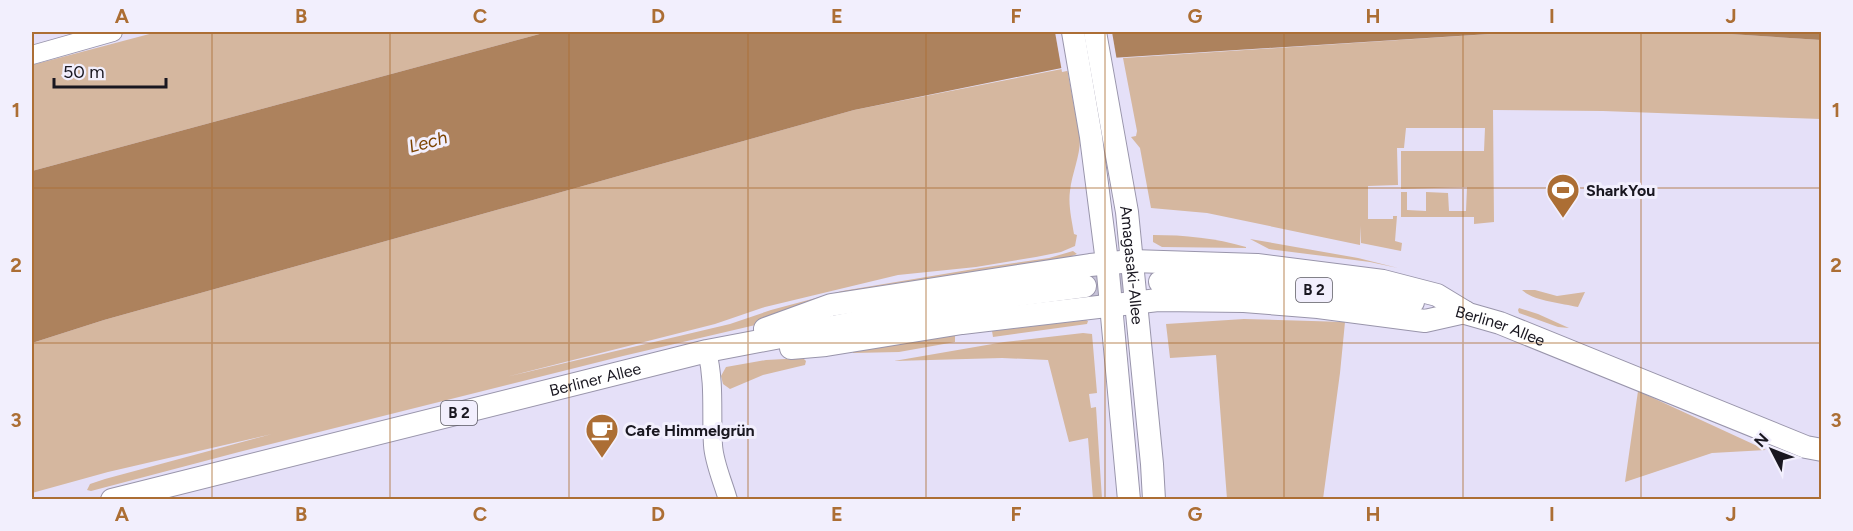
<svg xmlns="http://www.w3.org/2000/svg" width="1853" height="531" viewBox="0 0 1853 531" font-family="Figtree,sans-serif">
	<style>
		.green { fill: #d5b79f }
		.water { fill: #ad825d }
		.pier { fill: #e5e0f8 }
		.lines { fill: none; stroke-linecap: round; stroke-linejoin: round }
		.major-tunnel { stroke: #c6c2d8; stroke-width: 22; stroke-dasharray: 22 11; stroke-linecap: butt }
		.minor-casing { stroke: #9995ab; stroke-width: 20 }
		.major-casing { stroke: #9995ab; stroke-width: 24 }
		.minor { stroke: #fff; stroke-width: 18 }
		.major { stroke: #fff; stroke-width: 22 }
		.grid { fill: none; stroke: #ac6e34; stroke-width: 1.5; stroke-opacity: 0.55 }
		.labels { text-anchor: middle; stroke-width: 6; stroke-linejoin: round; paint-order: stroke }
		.shield { fill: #f2effd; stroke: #5a5862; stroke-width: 1.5 }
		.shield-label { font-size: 15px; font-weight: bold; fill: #191720 }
		.poi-label { font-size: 16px; font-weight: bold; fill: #191720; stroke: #f2effd; text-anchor: start }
		.street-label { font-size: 16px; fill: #191720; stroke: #f2effd }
		.water-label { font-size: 18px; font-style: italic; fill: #7c4300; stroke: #f2effd }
		.neatline { fill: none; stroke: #ac6e34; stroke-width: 2 }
		.grid-label { font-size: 20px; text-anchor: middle; font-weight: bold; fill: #ac6e34 }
	</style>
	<rect width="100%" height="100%" fill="#e5e0f8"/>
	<g class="green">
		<polygon points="157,32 547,32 32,171 32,65"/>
		<polygon points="1521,32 1699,32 1821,40 1821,119 1603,111 1493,110 1494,222 1474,224 1474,217 1401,217 1401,192 1407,192 1407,210 1426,211 1426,192 1448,193 1449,211 1466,211 1467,187 1401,189 1401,151 1484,151 1485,128 1406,128 1404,148 1397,148 1398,185 1368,186 1368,219 1393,219 1393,216 1397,216 1395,241 1402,243 1401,251 1361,243 1361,226 1360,245 1207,213 1151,208 1140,148 1131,137 1136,136 1137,131 1123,58"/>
		<path d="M1067,68l13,71c0,18 -8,34 -10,52 -2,14 2,30 4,43l3,1 -2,11 -14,6 -25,5 -60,10 -78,8 -133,32 -50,17 -213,54 228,-54 41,-14 71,-19 138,-23 69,-10 24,-7 4,3 -5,2 -304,66 -145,34 -384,96 -148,39 -4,-1 3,-6 15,-5 167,-45 -164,38 -76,21v-150l72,-23 750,-210z"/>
		<path d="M1153,235c32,0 62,3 93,12v1l-84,-1 -9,-5z"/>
		<polygon points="1250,239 1358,258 1398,268 1370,262 1269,249"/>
		<path d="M1522,290h13l22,6 28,-4 -7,15c-17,-4 -44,-6 -56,-17z"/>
		<polygon points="1519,308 1538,314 1569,328 1558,327 1519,313 1518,310"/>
		<polygon points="1244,319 1345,322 1340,373 1323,499 1227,499 1216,355 1170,358 1166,324"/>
		<polygon points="1086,320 1088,321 1087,324 993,337 992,331"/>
		<polygon points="955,333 955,342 899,352 853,353 852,349"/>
		<polygon points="1083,333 1092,334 1097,393 1089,394 1091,408 1096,407 1102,499 1093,499 1088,438 1069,442 1048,360 1002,358 894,361 1004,342"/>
		<polygon points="803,358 806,361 805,365 763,375 730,389 723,384 721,376 726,367 766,360"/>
		<polygon points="1638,391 1766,450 1712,453 1625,482"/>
	</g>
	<g class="water">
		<polygon points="547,32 1521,32 1111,58 854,110 104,320 32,343 32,171"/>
		<polygon points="1699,32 1821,32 1821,40"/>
	</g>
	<polygon class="pier" points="1055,32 1112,32 1117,61 1062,72"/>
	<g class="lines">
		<polyline class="major-tunnel" points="1085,286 1160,282"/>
		<g class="minor-casing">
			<g id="minor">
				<polyline points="32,55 113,32"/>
				<path d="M707,351c8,33 4,62 6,94 1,18 10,37 15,55"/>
			</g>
		</g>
		<g class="major-casing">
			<g id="major">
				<polyline points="1073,32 1091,137 1107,262 1129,500"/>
				<path id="s1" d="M1095,32l32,180 25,252 2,36"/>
				<polyline points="1160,282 1265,284 1413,302"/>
				<path id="s2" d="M1451,309l49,14 306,124 16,3"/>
				<polyline points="765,329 831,305 1090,265 1132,261 1257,265 1383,281 1437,295 1465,312"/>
				<polyline points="791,348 826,345 962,323 1158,300 1244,301 1318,307 1425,321 1465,312"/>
				<path id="s3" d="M112,500l595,-149 251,-48 127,-17"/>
			</g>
		</g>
		<use href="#minor" class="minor"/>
		<use href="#major" class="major"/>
	</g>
	<path class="grid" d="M212,32v468M390,32v468M569,32v468M748,32v468M926,32v468M1105,32v468M1284,32v468M1463,32v468M1641,32v468M32,188h1790M32,343h1790"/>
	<defs>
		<g id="stadium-pin" transform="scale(1.725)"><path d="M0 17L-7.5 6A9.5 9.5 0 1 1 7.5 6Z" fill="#ac6e34" stroke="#f2effd"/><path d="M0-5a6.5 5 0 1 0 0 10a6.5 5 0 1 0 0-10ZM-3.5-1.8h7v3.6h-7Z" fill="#fff"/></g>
		<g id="cafe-pin" transform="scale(1.725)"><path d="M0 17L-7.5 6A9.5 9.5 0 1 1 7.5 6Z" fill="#ac6e34" stroke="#f2effd"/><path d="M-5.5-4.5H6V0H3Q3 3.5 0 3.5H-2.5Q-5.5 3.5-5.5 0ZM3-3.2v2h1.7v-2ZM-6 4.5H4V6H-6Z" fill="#fff"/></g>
	</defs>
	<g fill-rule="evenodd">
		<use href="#stadium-pin" x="1563" y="190"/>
		<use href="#cafe-pin" x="602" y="430"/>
	</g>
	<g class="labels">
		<g class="shield">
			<rect x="1296" y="278" width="36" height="24" rx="4.5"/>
			<rect x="441" y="401" width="36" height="24" rx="4.5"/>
		</g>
		<g class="shield-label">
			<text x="1314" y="295">B 2</text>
			<text x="459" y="418">B 2</text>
		</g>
		<g class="poi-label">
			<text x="1586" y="196">SharkYou</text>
			<text x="625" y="436">Cafe Himmelgrün</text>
		</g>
		<g class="street-label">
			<text dy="6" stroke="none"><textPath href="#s1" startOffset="236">Amagasaki-Allee</textPath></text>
			<text dy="6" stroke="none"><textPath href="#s2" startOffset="52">Berliner Allee</textPath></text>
			<text dy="6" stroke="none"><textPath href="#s3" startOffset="498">Berliner Allee</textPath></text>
		</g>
		<g class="water-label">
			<text transform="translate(428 142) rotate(-15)" y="6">Lech</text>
		</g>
	</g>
	<rect width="1853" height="531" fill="none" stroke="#f2effd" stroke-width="66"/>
	<g transform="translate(1772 450) rotate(312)" stroke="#f2effd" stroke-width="4.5" paint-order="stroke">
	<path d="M0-4.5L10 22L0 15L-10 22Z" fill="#191720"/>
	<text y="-9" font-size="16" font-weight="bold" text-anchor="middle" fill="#191720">N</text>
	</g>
	<path d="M54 78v9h112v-9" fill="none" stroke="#191720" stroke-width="3"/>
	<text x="63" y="78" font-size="18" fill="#191720" stroke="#f2effd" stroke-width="4.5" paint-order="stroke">50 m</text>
	<rect x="33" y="33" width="1787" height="465" class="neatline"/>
	<g class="grid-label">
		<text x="122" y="23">A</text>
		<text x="301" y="23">B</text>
		<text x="480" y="23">C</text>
		<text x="658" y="23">D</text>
		<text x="837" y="23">E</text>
		<text x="1016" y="23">F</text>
		<text x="1195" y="23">G</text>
		<text x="1373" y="23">H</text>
		<text x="1552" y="23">I</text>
		<text x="1731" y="23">J</text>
		<text x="16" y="117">1</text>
		<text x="1836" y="117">1</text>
		<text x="16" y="272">2</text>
		<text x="1836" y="272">2</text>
		<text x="16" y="427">3</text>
		<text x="1836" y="427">3</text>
		<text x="122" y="521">A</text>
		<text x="301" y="521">B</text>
		<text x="480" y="521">C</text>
		<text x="658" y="521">D</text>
		<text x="837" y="521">E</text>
		<text x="1016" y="521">F</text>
		<text x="1195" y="521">G</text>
		<text x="1373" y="521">H</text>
		<text x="1552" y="521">I</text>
		<text x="1731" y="521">J</text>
	</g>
</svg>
